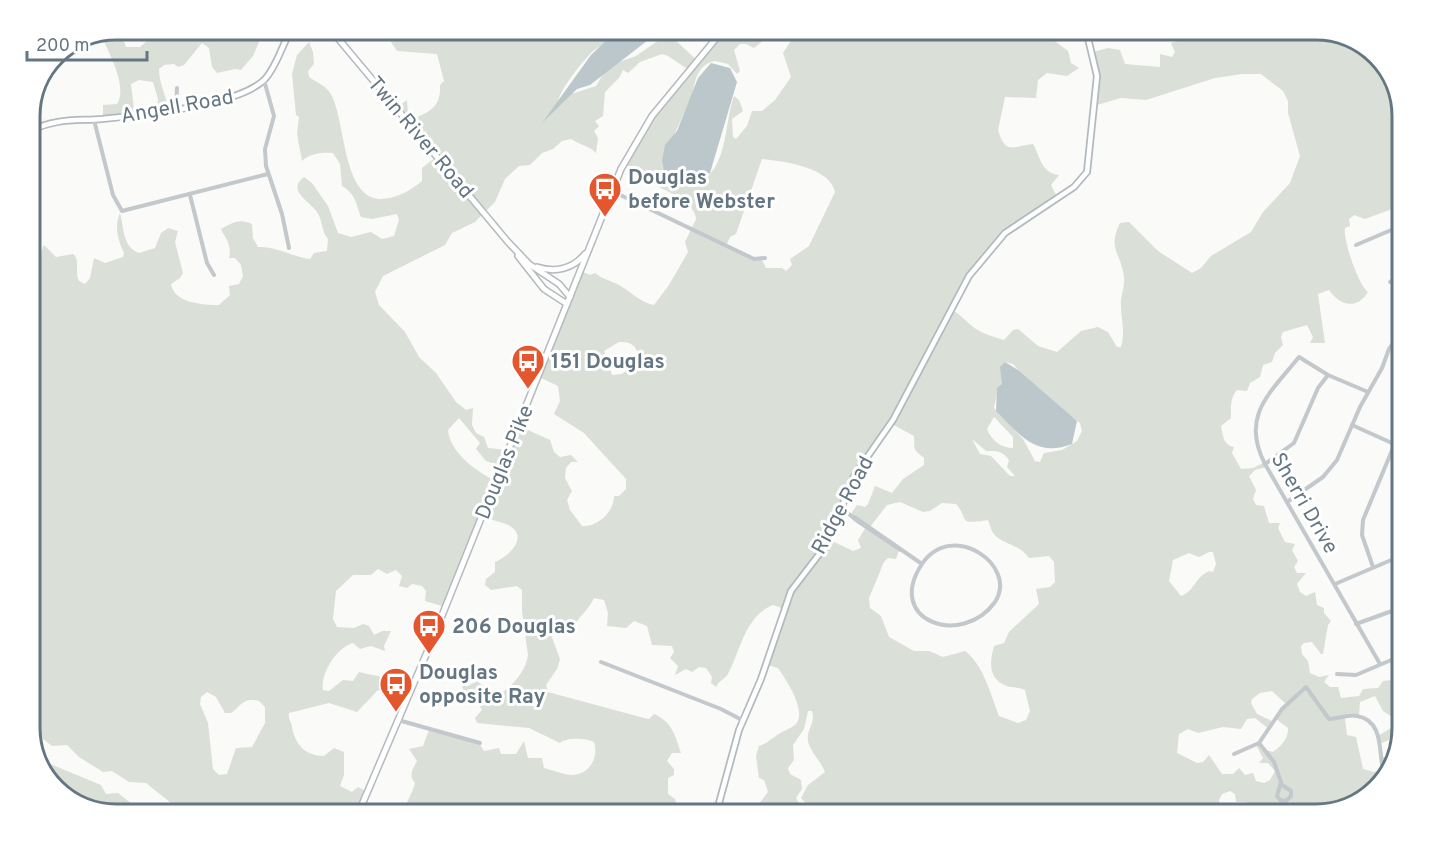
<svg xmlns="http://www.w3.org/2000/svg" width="1433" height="844" viewBox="0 0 1433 844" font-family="Overpass,sans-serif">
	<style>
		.green { fill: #dadfd7; fill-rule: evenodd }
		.water { fill: #bbc7cb }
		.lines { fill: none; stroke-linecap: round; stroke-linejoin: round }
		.secondary-casing { stroke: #b3babf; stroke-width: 8 }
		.primary-casing { stroke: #b5babe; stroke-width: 8 }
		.street { stroke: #c3c8cc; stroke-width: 4 }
		.secondary { stroke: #fff; stroke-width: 4.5 }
		.primary { stroke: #fff; stroke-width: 5 }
		.labels { text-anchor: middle; stroke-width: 6; stroke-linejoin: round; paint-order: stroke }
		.street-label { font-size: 21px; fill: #657683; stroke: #fff }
		.poi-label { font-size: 21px; font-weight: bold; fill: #657683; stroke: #fff; text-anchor: start }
		.rim { fill: none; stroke: #657683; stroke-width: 3 }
	</style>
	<rect width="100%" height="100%" fill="#fafaf8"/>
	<g class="green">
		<path d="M147,30h117l-11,26 -12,14 -6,-1 -18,4 -5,-6 -3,-19 -7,-5 -18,22 -6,2 -4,-3 -10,1 -5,4c0,15 7,25 9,40l-11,1 1,-11 -5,-17 -14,-2 -8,4 3,26 -2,5 -29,4v-14l14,-1c11,-17 -8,-51 -15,-67l19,-3 5,13h14l8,-7z"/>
		<path d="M383,30h235c-5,10 -16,14 -25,21 -11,11 -36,41 -36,56l14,-13 25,-8 7,-12 10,-10 23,-8 23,-16 8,-10h6l2,10 23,21 27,-31h42l-3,10 -10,8 -8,-4h-6l-6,6 6,21 -3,3 -9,-10 -13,-3c-16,3 -20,17 -22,32l-31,69 5,19c7,6 14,4 22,3 40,-5 34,-58 45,-88l5,4 4,11 -11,8 1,18 3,2 11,-13 5,-15h10l13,-11 16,-23 -8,-24 11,-17 1,-6h255l1,8 17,13 3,12 8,5 -12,8 -20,-3 -9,7 -2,18 -31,-1 -7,33c8,26 15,16 35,14 7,12 8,29 26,31l-8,10 7,14 -52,34 -37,45 -17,32c10,5 15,13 24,19 8,5 18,8 28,11l9,-10 5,-1 20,17 19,6 24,-21 17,-4 10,5 9,15h4c5,-17 -1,-31 0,-47 1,-8 4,-15 3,-23 -3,-25 -17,-27 -4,-54l9,-1 29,29 34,22 9,-5 10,-12 40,-24 12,-20 27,-29 10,-27 -12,-43v-12l-5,-10 -22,-17h-19l-27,4 -69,22 -25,-2 -24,7 2,-36 -6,-17 15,-4 12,2 5,14 35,3v-13l12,3 3,-5 -4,-9 9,-3 2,-10h134l44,12 31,31 12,38v94l-38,14 -11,-4 -5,4 1,7 -5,2c-2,13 14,58 23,64 -11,18 -28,14 -39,-2l-11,4 7,49h-15l3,-6 -6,-12 -24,7 -2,5 2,8 -8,8 -3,9 -9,3 -3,12 -10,6 -3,8 -10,-1c-7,8 -6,17 -6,28l-10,8c2,9 2,19 13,21l-2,6 9,16 12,-1 12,-6 2,5 -12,3 -6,6 7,14 -3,9 3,6 8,1 5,17h11l-2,5 7,14 10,2 -3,6 6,11 -4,6 3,6h9l-9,11 3,8 6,4 9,-4 2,13 7,3v5l7,8 -3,4 -5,29h-2l-9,-12 -8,1 -3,3 1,8 6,7 2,12 9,4 10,-2 -5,7 6,5h8l3,11 18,-2 4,-7 15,-1 5,-7 9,-1 4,5 7,-1v44l-10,3 -4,9 -7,3 -4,-7 16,-10v-8l-11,-7 -8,-15 -15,6 -1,13 -14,3 2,17 9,2 7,32 11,3 9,-4v-11l13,-2 -5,16 -5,2v3l-27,27 -34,9 -4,-7h-4l-10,9h-53l-2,-7 -6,-5h-10l-1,-8 -5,-3 -8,3 -3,6 3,14h-465l1,-9 10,-13 -4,-12 -5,-2 -3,-22 3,-10c9,-3 13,-8 20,-12 4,-3 13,-6 17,-10 11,-14 -10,-44 -18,-56l-11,-3 17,-56 -11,-4c-28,11 -33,47 -45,69 -4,6 -9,6 -12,13l-5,-4 1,-6 -6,-9 -7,-1 -7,5 -6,-3 -11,6 3,-9 -8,-8 4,-6 -2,-6 -20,-1 -5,-19 -13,-5 -8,7 -19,-2 1,-13 -4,-13 -10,-2c-7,15 -17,18 -22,34l-5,3 -11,-3 -7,-13h-4l15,40 -3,10 -11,16 2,7 96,26 5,1 5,-5c18,8 21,21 27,39h-9l-5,8 7,8v6l-6,3v16l7,5 2,7 -5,8h-267c0,-13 7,-18 10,-31 -7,-8 -2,-14 2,-22l-8,-12 14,-3 6,-16 50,13 5,8 15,-3 2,6h15l8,-13 4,17h14l2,10c8,2 20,7 29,7 17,-1 26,-18 21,-33 -8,-4 -27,-5 -34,1l-31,-15 -52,-5 -2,-5 7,-8 -9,-17 -10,-1 -1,-6h6l9,-5 11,9 15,2c12,-9 23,-22 25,-37l-6,-44v-21l-5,-4 -26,4 -6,-5 1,-6 9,-7v-10c13,-5 34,-24 15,-36 -7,-4 -19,-6 -27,-9l-38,90 -20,-6 1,-10 -4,-5 -10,-2 -5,4 -8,-2 3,-10 -6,-6 -9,4 -9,-5 -7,6h-18l-17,16 -3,28 4,8 17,1 9,-4 6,2 5,9 8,-4h9l-7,15 1,5 -14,-5 -11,3 -7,-6c-16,4 -33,31 -30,47l6,1 14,-11 10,1 6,-9c19,5 35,5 54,13l-10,21 -10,-4 -2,-8 -13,-4 -21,22 -28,-9 -40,10c-1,7 2,8 3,14 3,17 13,29 32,29l10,-8 10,4v23l-4,11 12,6 6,-5 9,5 -9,22h-160l-27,-11 -25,-20 -17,-1 -17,-11 -9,1 -24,-15 -12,-12 -15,1 -22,-17v-465l8,-5 6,-14 12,12 17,-3c8,6 1,18 6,27l6,3 5,-6 4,-20 11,5 18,-6 1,-4c-6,-12 -10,-27 -4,-40 4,13 2,34 19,40l16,-5 6,-15 7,-5 10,3 -3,11 8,31 -3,5 -9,6c3,19 31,21 48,21l11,-10 -1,-9 10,-2 4,-8 -2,-11 -6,-7h-6c3,-14 -3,-18 -8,-29 11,-6 19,-11 31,-5l1,14 5,9c19,-1 34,10 52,12l4,-6 13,-2 1,-12c-7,-8 -5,-19 -11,-27 -7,-11 -31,-21 -13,-35l8,6 16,23 10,27 13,4 20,-5 11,7 12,-3 5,-16 -2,-6 -25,5 -11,-2c-5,-13 -5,-23 -19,-31l-2,-22 -7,-11c-10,-1 -23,0 -31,8l-5,-27 2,-17 -3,-2 -4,-41 5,-19 12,-13 4,10 1,12 -6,7 1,6c8,6 15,7 21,16 16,23 11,106 51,106 14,0 31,-9 41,-18v-13l14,-11 -40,-49 11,-8 1,14 7,4c17,-7 26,-13 25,-33l4,-4 -7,-27 -40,-3zM662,54l6,2 21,14 -37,47 -27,47 18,14v4l2,-2c14,8 51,21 51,39l-11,23 3,10 -19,33 -15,20c-14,-2 -26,-16 -37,-21 -8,-4 -15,-5 -22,-11l-5,2 -9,-4 -42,106 19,9 2,15 -6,13 30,19 42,46v10l-7,7h-5c0,16 -16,31 -32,30l-12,-16 -3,-10 5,-9 -7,-13 1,-10 5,-6h7l-7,-7 -11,2 -6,-5 -4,-12 -31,-14 -11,24 -20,-2 -4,-11 -8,-4 -4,-8 1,-17 -7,2 -10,-8 -20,-29 -17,-16 -14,-25 -26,-27 -4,-13 8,-16 62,-31 7,-12 23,-11 20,-20 10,-23 14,-13 11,-1 12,-12 11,-4 9,-8 9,-2c9,6 17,6 25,14l2,-15 -4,-7 5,-5 -4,-5 8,-5 2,-24 14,-14 4,-8 5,3 12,-11zM762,159c21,2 68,8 73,33l-26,54 -19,13 2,6 -6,6 -4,-3h-16l-4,-8 -9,-1 -27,-13 4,-9 6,-3zM619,342c14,-1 20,6 19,19l-16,13 -10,1 -8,-24zM1005,362l8,2 25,29 42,30 2,8 -5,10 -15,9 -18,3 -4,9 -5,-1 -12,-22 -29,-31 3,-15 6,-7zM994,417l19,20v11c-12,0 -22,-8 -26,-19zM459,418l21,25 -4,6 10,12 15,5 -5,15c-19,-9 -46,-28 -48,-51zM892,424l22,12c1,15 -2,12 10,22v7l-21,14 -11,14 -17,-7 -7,18 -3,3 -8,-2 -6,9 16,11 -9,15 3,8 -8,3 -23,-11c18,-48 31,-75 62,-116zM972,439l14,12c10,0 16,-1 23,9l-2,7 8,9h-5l-19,-20 -11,-2zM900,502l23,10 7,-1 12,-8 14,1c14,16 0,21 32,16 2,4 3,11 6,14 9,11 26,10 35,24l20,-2 5,6 1,20 -5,5 -14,2 3,15 -30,28 -5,11 -10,3c-4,15 -7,33 13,40 6,3 11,0 18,4l5,21 -4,9 -8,3 -19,-7c-8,-21 -16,-52 -34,-65l-22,6 -14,-6h-15l-25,-14 -8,-21 -11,-8 -1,-10 15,-36 4,-4 8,1 4,-12 -30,-20 17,-22zM1209,552h4l3,12 -3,8 -4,-1c-15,7 -14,20 -28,25l-12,-15 4,-21 16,-7 10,4zM1272,691l15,14 -11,14 12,9c1,10 -7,18 -15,24l-7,-2 -7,-8 -3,3 7,13 -4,5h9l7,8 -5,9 -6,3 -8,-2 -3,-8 -8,2 -6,-7 -6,6h-11l-13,-19 -6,7 -6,1 -20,-10 2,-19 9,-5 10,4 25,-6 18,2 6,-10 8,-1 14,11 5,-7 -17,-8 -6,-11 1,-4 8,-6zM207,692l9,5 9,16h6c11,-8 12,-16 28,-12l6,6v16l-13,24 -16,1 -9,26 -8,1 -6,-6 -5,-46 -8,-19 1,-7zM808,711h4c4,12 -6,18 -4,30 2,11 13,20 17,31l-17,13 -7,13 8,9 -3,3 -5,-3 -5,-9 6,-9 -1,-9 -11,-6 -2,-6 6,-8 -1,-15 11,-16z"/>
		<polygon points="38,759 101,785 106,794 118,793 132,804 156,814 117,814 73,802 42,771"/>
	</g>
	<g class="water">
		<polygon points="617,30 661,30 590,85 577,89 542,123 591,55"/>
		<polygon points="711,63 730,68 737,82 710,173 689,184 666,181 662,161 665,145 677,131 698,78"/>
		<path d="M1005,362l13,8 59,51 -5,23c-36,14 -53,-10 -76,-33l1,-23 5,-4 -2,-17z"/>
	</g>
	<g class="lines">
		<g class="secondary-casing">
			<g id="secondary">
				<path d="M30,131c26,-13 45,-10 72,-12 39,-4 137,-13 163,-40 12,-13 17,-34 26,-49"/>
				<polyline points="716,814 739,730 761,679 791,591 827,544 854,476 893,420 969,276 1005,233 1074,187 1087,172 1097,76 1086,30"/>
			</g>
		</g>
		<g class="primary-casing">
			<g id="primary">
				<polyline points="331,30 508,242 529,264 559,284 570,297"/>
				<polyline points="518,256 544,289 567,304"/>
				<path d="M537,267c18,6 36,2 48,-13"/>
				<polyline points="358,814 431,643 621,169 652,116 723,30"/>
			</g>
		</g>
		<g class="street">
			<polyline points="1086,31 1101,30"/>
			<polyline points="103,36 118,32"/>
			<polyline points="264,80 274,116 265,149 266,166 282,214 289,248"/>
			<polyline points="176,108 177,88"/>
			<polyline points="94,120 113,195 122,211 268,174"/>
			<polyline points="612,191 754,259 765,258"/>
			<polyline points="190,195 207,263 214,275"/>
			<polyline points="1356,245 1403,225"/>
			<polyline points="1390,282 1403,274"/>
			<path d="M1368,392l-40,-17 -29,-18c-29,36 -59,59 -34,107l115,200"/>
			<polyline points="1352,425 1394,444"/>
			<polyline points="1265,464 1294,443 1318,388 1328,375"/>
			<polyline points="1287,502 1323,477 1337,460 1360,407 1382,368 1389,349 1403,328"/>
			<polyline points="842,508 856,520 901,550"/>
			<path d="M854,517l68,47c-38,57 40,84 73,38 24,-36 -43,-83 -73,-38"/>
			<polyline points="1373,567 1362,535 1363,520 1403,424"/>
			<polyline points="1335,584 1403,555"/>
			<polyline points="1356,624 1403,607"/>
			<polyline points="601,662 721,709 742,720"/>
			<polyline points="1337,674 1356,675 1403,655"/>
			<polyline points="398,720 480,743"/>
			<polyline points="1259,743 1274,762 1281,782 1277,796 1280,800 1286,801 1291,796 1291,791 1282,785"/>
			<path d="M1234,754l25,-11 23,-34 24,-22 23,32c9,0 19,-5 28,-3 30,5 20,43 28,61"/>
		</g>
		<use href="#secondary" class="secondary"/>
		<use href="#primary" class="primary"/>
	</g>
	<defs>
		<g id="bus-pin" transform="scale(1.725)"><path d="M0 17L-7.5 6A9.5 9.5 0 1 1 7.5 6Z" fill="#e4572e" stroke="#fff"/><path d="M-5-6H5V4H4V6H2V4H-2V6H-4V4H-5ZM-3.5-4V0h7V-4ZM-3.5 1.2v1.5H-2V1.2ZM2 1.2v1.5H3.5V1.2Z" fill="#fff"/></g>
	</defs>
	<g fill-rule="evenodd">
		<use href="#bus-pin" x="605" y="189"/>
		<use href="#bus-pin" x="528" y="361"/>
		<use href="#bus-pin" x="429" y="626"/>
		<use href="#bus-pin" x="396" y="684"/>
	</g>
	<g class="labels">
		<g class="street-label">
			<text transform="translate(177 106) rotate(-10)" y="7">Angell Road</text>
			<text transform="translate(421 137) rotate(50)" y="7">Twin River Road</text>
			<text transform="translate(504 462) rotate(-68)" y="7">Douglas Pike</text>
			<text transform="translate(1305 503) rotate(60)" y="7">Sherri Drive</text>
			<text transform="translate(842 505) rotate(-62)" y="7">Ridge Road</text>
		</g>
		<g class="poi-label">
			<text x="628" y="184">Douglas<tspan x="628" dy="24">before Webster</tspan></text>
			<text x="551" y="368">151 Douglas</text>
			<text x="452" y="633">206 Douglas</text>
			<text x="419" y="679">Douglas<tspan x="419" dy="24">opposite Ray</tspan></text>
		</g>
	</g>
	<path d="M0 0H1433V844H0ZM116 40H1316A76 76 0 0 1 1392 116V728A76 76 0 0 1 1316 804H116A76 76 0 0 1 40 728V116A76 76 0 0 1 116 40Z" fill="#fff" fill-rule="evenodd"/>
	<path class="rim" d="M116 40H1316A76 76 0 0 1 1392 116V728A76 76 0 0 1 1316 804H116A76 76 0 0 1 40 728V116A76 76 0 0 1 116 40Z"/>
	<path d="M27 51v9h120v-9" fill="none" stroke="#657683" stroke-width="3"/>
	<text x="36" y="51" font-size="18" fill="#657683" stroke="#ffffff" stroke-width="4.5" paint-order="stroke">200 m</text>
</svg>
